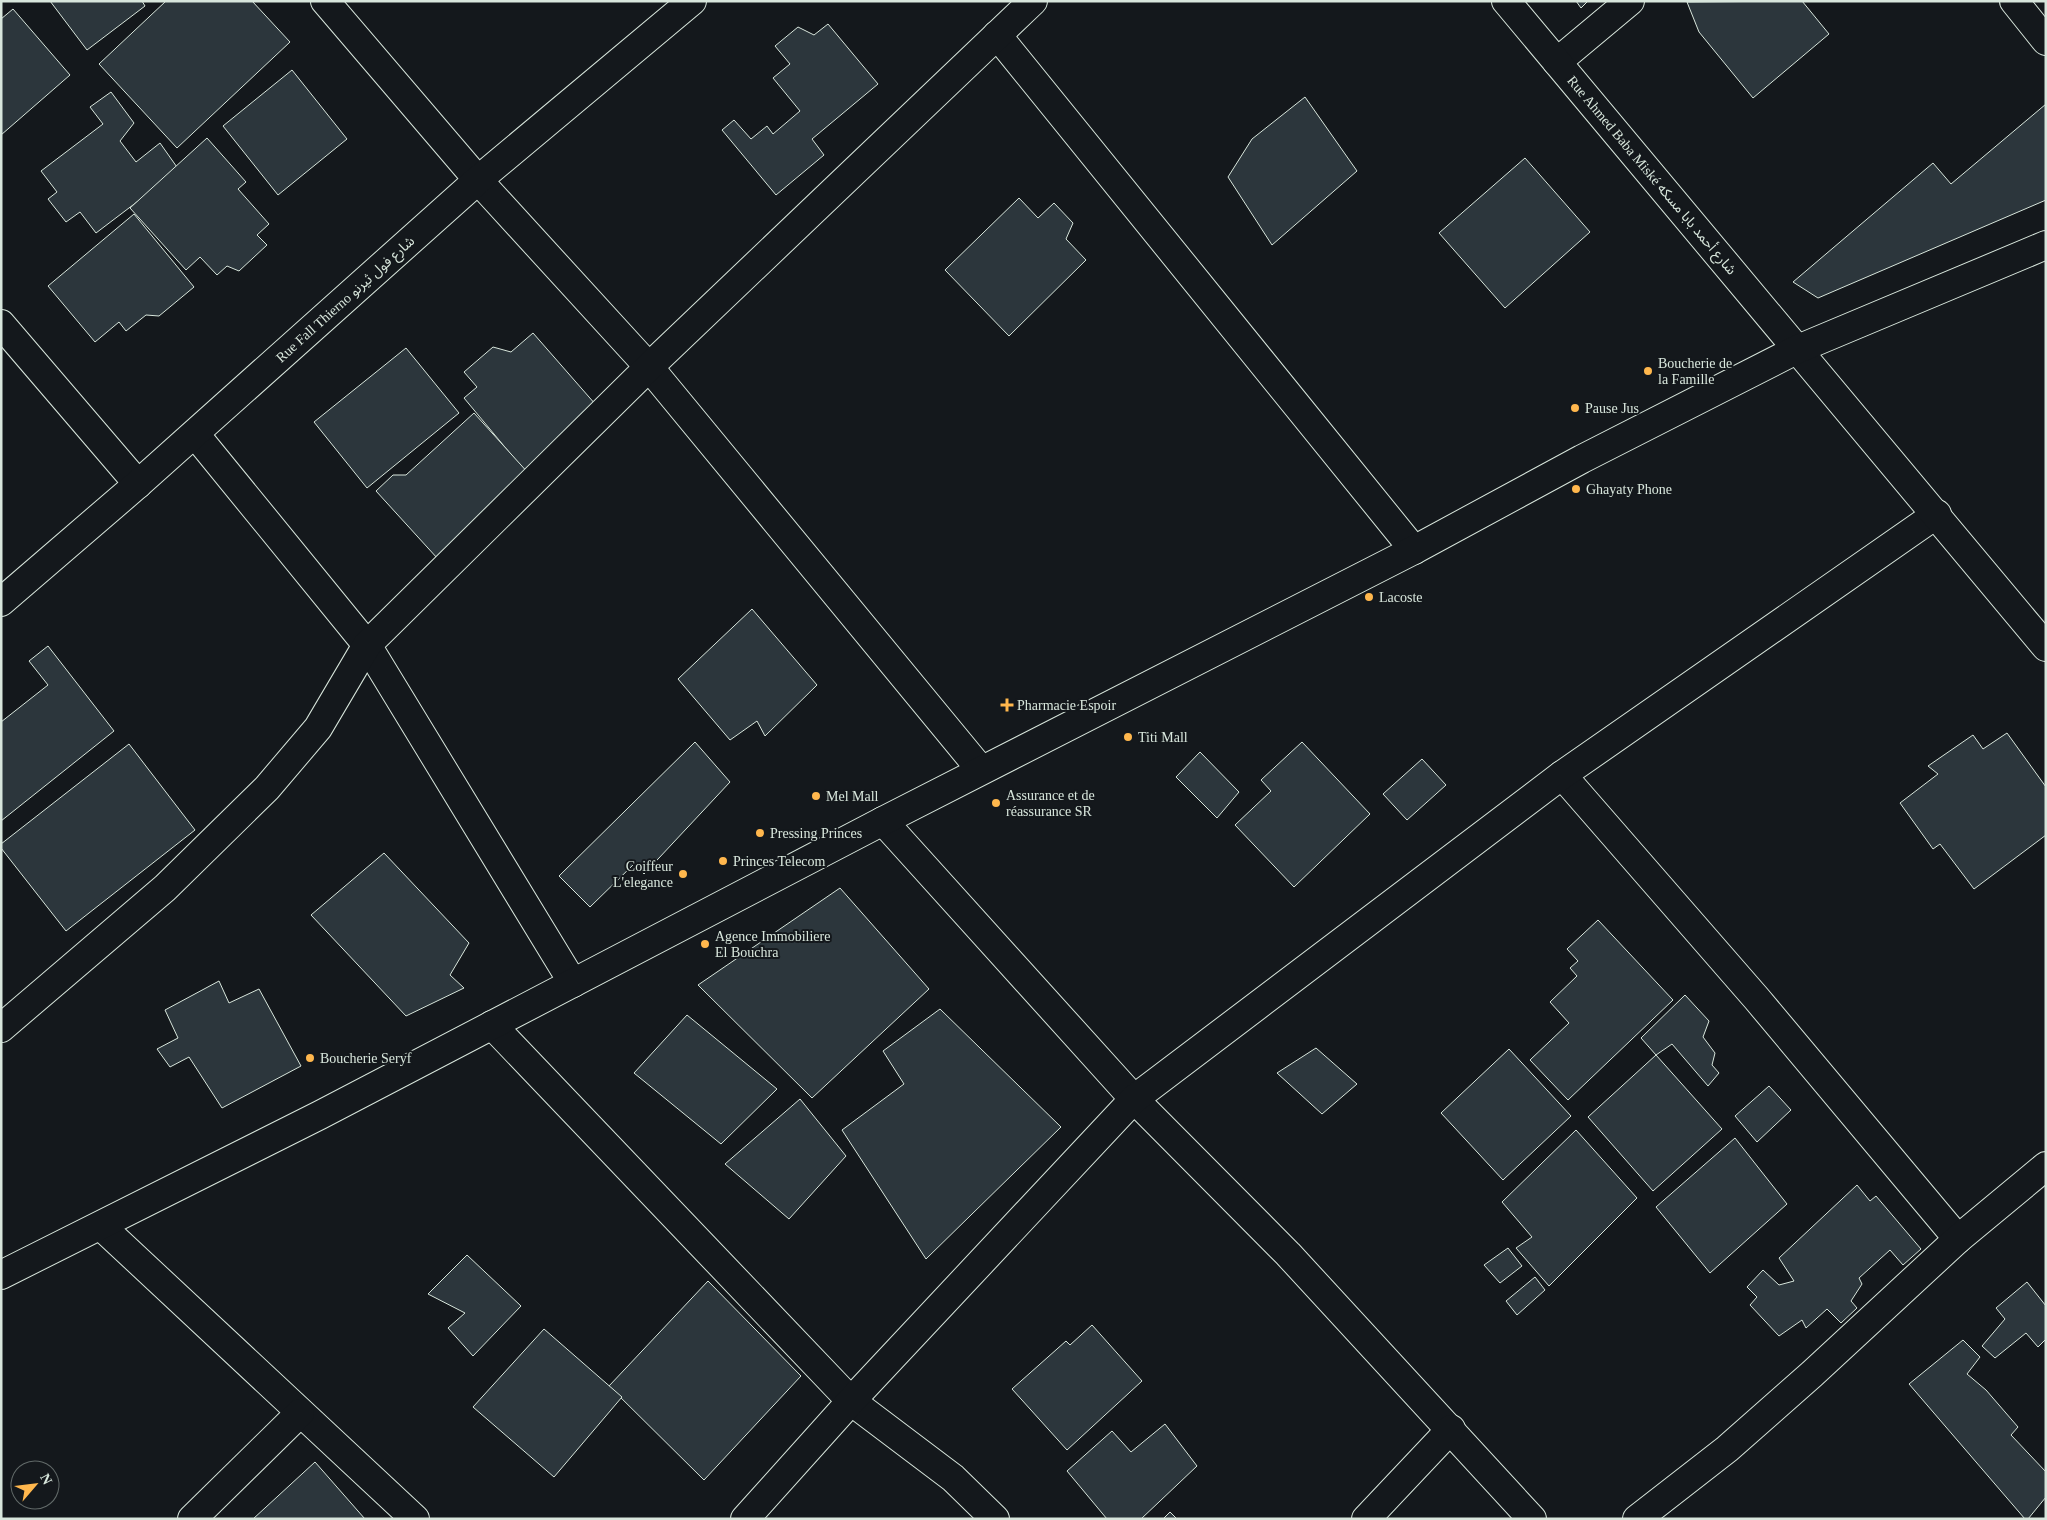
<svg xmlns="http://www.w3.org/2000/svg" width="2047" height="1520" viewBox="0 0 2047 1520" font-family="'Times New Roman','Noto Sans Arabic',serif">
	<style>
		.building { fill: #2c363c; stroke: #d8e6dc }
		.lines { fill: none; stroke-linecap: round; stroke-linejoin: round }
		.minor-casing { stroke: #d8e6dc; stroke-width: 30 }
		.tertiary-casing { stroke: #d8e6dc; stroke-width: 30 }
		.minor { stroke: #14181c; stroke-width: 28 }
		.tertiary { stroke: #14181c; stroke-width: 28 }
		.poi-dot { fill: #ffb74d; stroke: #14181c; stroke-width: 2 }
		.labels { text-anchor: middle; stroke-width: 4; stroke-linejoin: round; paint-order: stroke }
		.street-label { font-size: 14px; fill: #d8e6dc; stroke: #14181c }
		.poi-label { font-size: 14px; fill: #d8e6dc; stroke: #14181c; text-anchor: start }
	</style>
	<rect width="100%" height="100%" fill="#14181c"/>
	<g class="building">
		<polygon points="50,1 142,1 145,6 87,50"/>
		<polygon points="166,1 252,1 290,42 177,148 99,64"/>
		<polygon points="1576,1 1588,1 1581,8"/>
		<polygon points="1802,1 1829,34 1753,98 1699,32 1687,2"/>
		<polygon points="13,9 70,75 1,135 1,19"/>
		<polygon points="828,24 878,84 812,139 824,155 776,195 722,130 734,120 751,139 767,126 773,134 800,111 773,78 790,64 775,46 798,27 814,35"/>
		<polygon points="292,70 347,139 278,195 223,126"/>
		<polygon points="111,92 134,123 120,141 136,162 160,143 179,170 96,233 80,212 66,222 48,199 57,192 41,171 103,124 90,107"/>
		<polygon points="1305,97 1357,171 1272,245 1228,177 1252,139"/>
		<polygon points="2046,104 2046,200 1818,298 1793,282 1933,163 1951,184"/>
		<polygon points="207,138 246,182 238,189 269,224 257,235 267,245 239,271 227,266 217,275 200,257 186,270 130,208"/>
		<polygon points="1525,158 1590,232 1505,308 1439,233"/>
		<polygon points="1019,198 1038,218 1054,203 1073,223 1066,239 1086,260 1009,336 945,270"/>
		<polygon points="134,214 194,287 159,316 146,315 126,331 119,322 95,342 48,286"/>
		<polygon points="533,333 603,413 529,476 464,398 477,387 464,372 493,347 511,352"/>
		<polygon points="406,348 459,413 367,488 314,422"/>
		<polygon points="474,413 530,475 438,559 376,491 393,475 406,475"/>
		<polygon points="752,609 817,685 765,736 757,721 730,740 678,679"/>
		<polygon points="48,646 114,731 1,821 1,722 48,685 29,661"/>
		<polygon points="2007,733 2046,787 2046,835 1974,889 1940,844 1933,849 1900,803 1938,774 1928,766 1973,735 1983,749"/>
		<polygon points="695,742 730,782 644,874 635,863 590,907 559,876"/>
		<polygon points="1302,742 1370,814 1294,887 1235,825 1271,791 1261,780"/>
		<polygon points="129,744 195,830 66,931 1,848 1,844"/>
		<polygon points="1200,752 1239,792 1217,818 1176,777"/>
		<polygon points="1422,759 1446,785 1407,820 1383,794"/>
		<polygon points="384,853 469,943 450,975 464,988 406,1016 311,915"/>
		<polygon points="840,888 929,989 812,1098 698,985"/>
		<polygon points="1598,920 1673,1000 1568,1100 1530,1060 1569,1023 1550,1002 1577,976 1570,968 1578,961 1567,949"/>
		<polygon points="219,981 229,1003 259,989 301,1066 222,1108 189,1057 170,1067 157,1049 178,1038 165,1010"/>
		<polygon points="1685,995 1709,1021 1703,1037 1715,1053 1712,1065 1719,1073 1708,1086 1672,1044 1656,1055 1641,1038"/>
		<polygon points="940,1009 1061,1127 926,1259 842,1130 904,1084 883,1051"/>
		<polygon points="687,1015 777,1089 721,1144 634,1073"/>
		<polygon points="1316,1048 1357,1084 1322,1114 1277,1073"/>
		<polygon points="1509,1049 1571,1116 1503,1180 1441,1113"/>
		<polygon points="1656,1055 1722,1129 1653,1191 1588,1117"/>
		<polygon points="1769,1086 1791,1110 1757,1142 1735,1116"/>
		<polygon points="800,1099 846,1156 789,1219 725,1164"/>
		<polygon points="1576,1130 1637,1198 1549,1286 1516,1248 1532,1237 1502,1202"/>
		<polygon points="1735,1138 1787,1204 1710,1273 1656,1207"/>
		<polygon points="1857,1185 1870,1201 1876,1196 1921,1249 1903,1265 1890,1250 1859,1278 1862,1284 1851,1301 1857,1308 1841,1323 1827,1309 1806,1328 1802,1320 1779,1336 1750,1305 1757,1297 1747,1287 1763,1270 1779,1285 1794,1281 1779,1258"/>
		<polygon points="1508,1248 1522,1266 1500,1283 1484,1265"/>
		<polygon points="467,1255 521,1306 473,1356 448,1328 465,1313 428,1294"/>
		<polygon points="1535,1277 1545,1290 1517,1315 1506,1301"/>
		<polygon points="708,1281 801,1376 704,1480 609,1386"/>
		<polygon points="2027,1282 2046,1306 2046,1339 2038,1347 2026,1333 1995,1358 1982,1346 2005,1319 1996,1308"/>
		<polygon points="1092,1325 1142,1381 1067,1450 1012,1389 1066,1341 1070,1345"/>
		<polygon points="544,1329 622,1397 554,1477 473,1407"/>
		<polygon points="1963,1340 1980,1357 1967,1374 1986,1390 2018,1427 2011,1435 2046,1472 2046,1497 2028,1519 2025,1519 1909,1384"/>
		<polygon points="1165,1424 1197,1466 1141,1519 1107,1519 1067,1471 1112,1431 1131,1452"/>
		<polygon points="315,1462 365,1519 253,1519"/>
		<polygon points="1170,1512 1177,1519 1163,1519"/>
	</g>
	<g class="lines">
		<g class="minor-casing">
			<g id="minor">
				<polyline points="325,1 478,180 649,367 981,770"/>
				<polyline points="2014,1 2046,41"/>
				<polyline points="997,35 1414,550"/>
				<polyline points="1557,62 1630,1"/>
				<polyline points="1,324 138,484"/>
				<polyline points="195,434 367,645 573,983"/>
				<polyline points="1,602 138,484 478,180 692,1"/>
				<polyline points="1562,775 1757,999 1958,1239"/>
				<polyline points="883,821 1134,1099 1288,1254 1532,1519"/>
				<polyline points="492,1025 851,1401 953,1478 995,1519"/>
				<polyline points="1,1028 165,888 267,788 318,728 367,645 649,367 1033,1"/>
				<polyline points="101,1226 415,1519"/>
				<polyline points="192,1519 300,1413"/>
				<polyline points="745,1519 851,1401 1134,1099 1562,775 1937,514"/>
				<polyline points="1366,1519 1451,1429"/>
				<polyline points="1637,1519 1727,1449 1812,1374 1958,1239 2046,1166"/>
			</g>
		</g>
		<g class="tertiary-casing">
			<g id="tertiary">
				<polyline points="1506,1 2046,647"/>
				<polyline points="1,1275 320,1115 883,821 1414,550 1582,459 1798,349 2046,245"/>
			</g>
		</g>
		<use href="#minor" class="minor"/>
		<use href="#tertiary" class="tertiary"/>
	</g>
	<g class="poi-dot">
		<circle cx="1648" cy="371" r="5"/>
		<circle cx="1575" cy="408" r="5"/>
		<circle cx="1576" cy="489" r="5"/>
		<circle cx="1369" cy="597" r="5"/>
		<path d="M1004.5 697.5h5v5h5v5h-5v5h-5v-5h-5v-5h5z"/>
		<circle cx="1128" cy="737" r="5"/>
		<circle cx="816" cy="796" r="5"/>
		<circle cx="996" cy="803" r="5"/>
		<circle cx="760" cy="833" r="5"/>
		<circle cx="723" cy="861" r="5"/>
		<circle cx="683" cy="874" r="5"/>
		<circle cx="705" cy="944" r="5"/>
		<circle cx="310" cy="1058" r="5"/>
	</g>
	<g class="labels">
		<g class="street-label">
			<text transform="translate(1652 175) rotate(50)" y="5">Rue Ahmed Baba Miské شارع أحمد بابا مسكه</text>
			<text transform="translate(345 299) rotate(-42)" y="5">Rue Fall Thierno شارع فول ثيرنو</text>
		</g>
		<g class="poi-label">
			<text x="1658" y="368">Boucherie de<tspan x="1658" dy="16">la Famille</tspan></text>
			<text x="1585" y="413">Pause Jus</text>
			<text x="1586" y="494">Ghayaty Phone</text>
			<text x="1379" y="602">Lacoste</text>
			<text x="1017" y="710">Pharmacie Espoir</text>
			<text x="1138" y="742">Titi Mall</text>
			<text x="1006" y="800">Assurance et de<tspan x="1006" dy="16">réassurance SR</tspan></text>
			<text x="826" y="801">Mel Mall</text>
			<text x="770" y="838">Pressing Princes</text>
			<text x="733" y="866">Princes Telecom</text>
			<text x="673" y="871" text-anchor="end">Coiffeur<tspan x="673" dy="16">L'elegance</tspan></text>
			<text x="715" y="941">Agence Immobiliere<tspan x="715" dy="16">El Bouchra</tspan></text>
			<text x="320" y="1063">Boucherie Seryf</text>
		</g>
	</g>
	<rect width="2047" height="1520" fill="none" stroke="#d8e6dc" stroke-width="5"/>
	<g transform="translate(35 1485) rotate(62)"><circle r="24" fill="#14181c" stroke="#626a69"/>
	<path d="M0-4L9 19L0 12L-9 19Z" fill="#ffb74d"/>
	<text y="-8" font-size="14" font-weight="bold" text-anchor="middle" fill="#d8e6dc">N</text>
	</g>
</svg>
